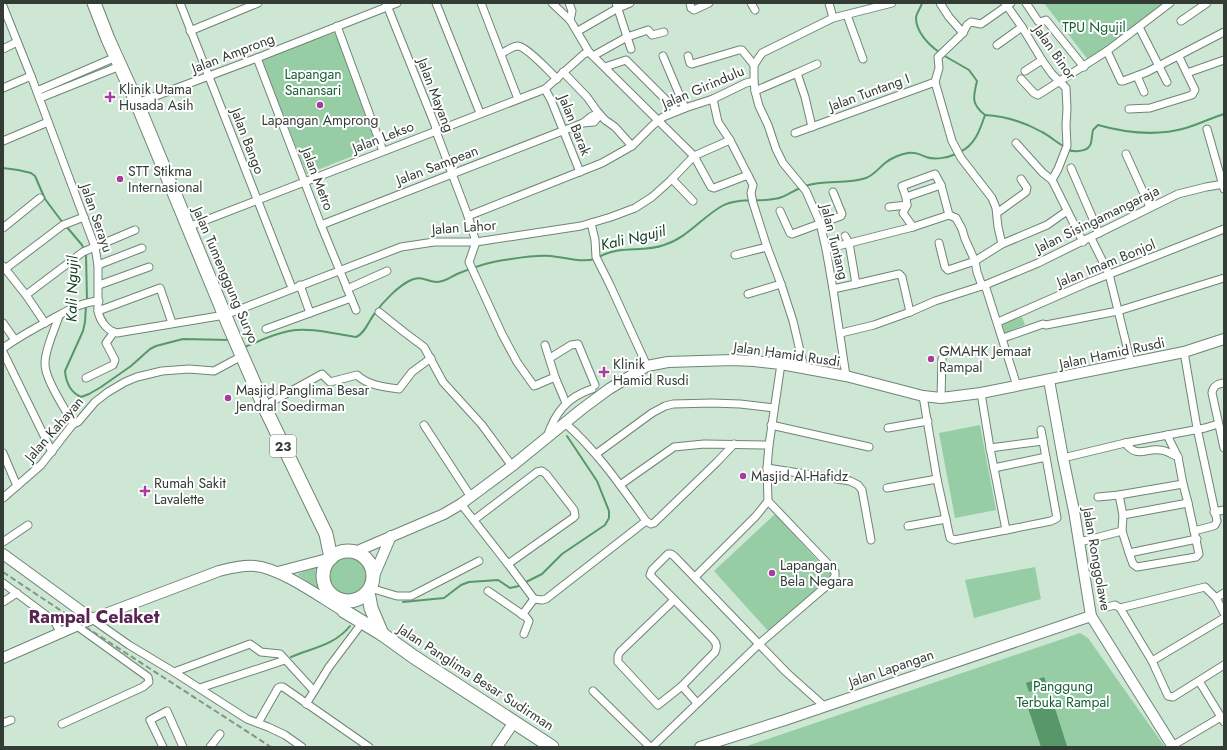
<svg xmlns="http://www.w3.org/2000/svg" width="1227" height="750" viewBox="0 0 1227 750" font-family="Jost,sans-serif">
	<style>
		.green { fill: #96cda4 }
		.water { fill: #56986a }
		.lines { fill: none; stroke-linecap: round; stroke-linejoin: round }
		.stream { stroke: #56986a; stroke-width: 2 }
		.street-casing { stroke: #6f8574; stroke-width: 9 }
		.secondary-casing { stroke: #6f8574; stroke-width: 12 }
		.highway-casing { stroke: #6f8574; stroke-width: 15 }
		.street { stroke: #fff; stroke-width: 7 }
		.secondary { stroke: #fff; stroke-width: 10 }
		.highway { stroke: #fff; stroke-width: 13 }
		.rail { stroke: #839588; stroke-width: 2; stroke-dasharray: 6 3; stroke-linecap: butt }
		.poi-dot { fill: #a83c9c; stroke: #fff; stroke-width: 1.5 }
		.labels { text-anchor: middle; stroke-width: 4; stroke-linejoin: round; paint-order: stroke }
		.shield { fill: #fff; stroke: #707672; stroke-width: 1 }
		.shield-label { font-size: 13px; font-weight: bold; fill: #323c35 }
		.park-label { font-size: 14px; fill: #156033; stroke: #fff }
		.street-label { font-size: 14px; fill: #323c35; stroke: #fff }
		.poi-label { font-size: 14px; fill: #323c35; stroke: #fff; text-anchor: start }
		.water-label { font-size: 15px; font-style: italic; fill: #0f4222; stroke: #fff }
		.district-label { font-size: 18px; font-weight: bold; fill: #582452; stroke: #fff }
	</style>
	<rect width="100%" height="100%" fill="#cee7d4"/>
	<g class="green">
		<polygon points="1044,3 1167,3 1089,61"/>
		<polygon points="334,33 336,34 378,146 307,174 262,62 264,58"/>
		<polygon points="1022,317 1025,325 1005,333 1002,324"/>
		<polygon points="980,425 996,510 955,518 939,433"/>
		<polygon points="775,514 831,575 769,632 714,571"/>
		<circle cx="349" cy="577" r="19"/>
		<polygon points="319,565 318,576 319,589 298,575 298,574"/>
		<polygon points="1035,567 1041,599 974,618 965,580"/>
		<polygon points="1080,633 1088,638 1165,747 744,747"/>
	</g>
	<g class="water">
		<polygon points="1044,677 1047,685 1045,687 1029,692 1026,683"/>
		<polygon points="1052,699 1067,746 1065,747 1041,747 1028,708"/>
	</g>
	<g class="lines">
		<g class="stream">
			<path d="M922,3c-1,5 -6,10 -6,15 0,14 13,27 23,34"/>
			<path d="M943,55l26,15 8,11c-4,16 -6,23 8,34"/>
			<path d="M1068,150c7,2 21,2 23,-7 1,-4 1,-9 2,-13l5,-5c28,8 60,11 88,3 13,-4 25,-10 38,-14"/>
			<path d="M960,152c15,-7 20,-22 25,-37 20,1 39,7 57,17 8,4 15,11 23,15"/>
			<polyline points="3,168 18,170 31,173 35,176 45,199 63,223"/>
			<path d="M805,186c20,-7 41,-1 61,-8 8,-3 13,-10 19,-15 6,-5 16,-9 23,-10 7,-1 11,1 18,4 9,3 21,1 30,-3"/>
			<polyline points="66,226 82,245 84,250"/>
			<polyline points="86,254 87,301"/>
			<path d="M599,257c21,-12 43,-4 65,-12 23,-7 37,-27 58,-39 18,-10 42,-2 60,-9 6,-2 12,-7 19,-9"/>
			<path d="M86,306l-1,16 -2,9 -18,40c1,12 5,21 16,26l8,-3 12,-7 30,-21 19,-17 6,-3 27,-7 46,1"/>
			<path d="M245,347c14,-6 28,-13 44,-16 22,-4 45,3 67,6 9,-3 13,-17 19,-24 8,-11 23,-27 36,-33 11,-5 16,2 26,2 8,0 14,-5 20,-8 15,-6 31,-12 47,-14 14,-2 31,-5 46,-4 14,1 31,7 45,3"/>
			<polyline points="526,582 542,574 562,554 605,525 609,518 609,511 597,481 567,436"/>
			<polyline points="403,602 444,598 461,585 469,582 498,580 510,588 519,586"/>
			<path d="M291,657c21,-9 44,-12 59,-31"/>
		</g>
		<g class="street-casing">
			<g id="street">
				<polyline points="180,3 292,288"/>
				<polyline points="386,3 435,125 437,134 468,216 476,242"/>
				<polyline points="436,3 480,113"/>
				<polyline points="481,3 518,99"/>
				<polyline points="552,3 570,20 589,52"/>
				<polyline points="569,3 572,11 570,20"/>
				<polyline points="616,3 631,49"/>
				<polyline points="690,3 691,8 694,10 709,3"/>
				<polyline points="751,3 755,10"/>
				<polyline points="940,3 949,17 963,33"/>
				<polyline points="1005,3 1022,27 1042,60 1052,74 1066,88 1067,109 1066,125 1067,146 1058,169 1052,180 1083,242"/>
				<polyline points="1026,3 1038,21 1040,22 1046,20 1084,67"/>
				<path d="M3,6l28,70 64,171 3,18v46c2,10 9,20 19,22l108,-18 176,-68 33,-5h42l105,-16 30,-9 24,-9 17,-11 19,-17 23,-24 36,-16"/>
				<polyline points="847,15 863,59"/>
				<polyline points="833,18 892,3"/>
				<polyline points="1181,21 1207,3"/>
				<polyline points="337,26 383,151"/>
				<polyline points="1139,27 1167,82"/>
				<polyline points="190,31 258,3"/>
				<polyline points="578,31 618,8 630,3"/>
				<polyline points="997,45 1022,27"/>
				<polyline points="3,49 17,42"/>
				<polyline points="1107,51 1121,81 1123,81 1147,72 1224,32"/>
				<path d="M501,54c5,-3 12,-8 17,-8 9,1 32,26 39,33"/>
				<polyline points="593,56 627,37 648,30 652,35 664,32"/>
				<polyline points="663,56 685,108"/>
				<polyline points="688,56 690,63 692,64 739,50 742,50 754,65"/>
				<polyline points="257,58 321,225 356,310"/>
				<polyline points="605,67 626,60 677,111"/>
				<polyline points="1025,71 1042,60"/>
				<polyline points="563,72 587,97 597,111 605,120 615,127 632,146"/>
				<polyline points="797,73 817,64"/>
				<polyline points="1187,73 1224,60"/>
				<polyline points="1137,76 1144,92"/>
				<polyline points="1021,79 1034,93 1038,95 1107,51 1170,3"/>
				<polyline points="754,81 755,91 759,106 768,125 776,149 783,163 806,191 820,223 826,249 833,289 846,376"/>
				<polyline points="3,88 31,76"/>
				<polyline points="545,89 551,100 580,172"/>
				<polyline points="37,91 116,57"/>
				<polyline points="755,91 797,73 805,97 812,127"/>
				<polyline points="40,98 120,66"/>
				<polyline points="713,99 718,122 730,140 753,185 751,193 753,203 767,247 781,284 793,321 804,368"/>
				<polyline points="137,103 257,58 397,3"/>
				<polyline points="1129,109 1150,108 1192,95 1195,90 1179,57"/>
				<polyline points="1207,129 1224,189"/>
				<polyline points="795,133 935,82"/>
				<polyline points="3,141 48,122"/>
				<polyline points="1016,143 1043,173 1052,180"/>
				<polyline points="1126,154 1150,207"/>
				<polyline points="1071,168 1099,233"/>
				<polyline points="672,179 693,201"/>
				<polyline points="906,197 941,185"/>
				<polyline points="889,207 907,205"/>
				<polyline points="780,211 790,233 792,234 841,216 842,214 833,192"/>
				<polyline points="997,213 1026,192 1027,188 1021,179"/>
				<polyline points="468,216 602,163 632,146 653,125 663,117 685,108 713,99 746,83 754,81 754,65 762,53 833,18 829,3"/>
				<polyline points="591,223 595,240 596,257 610,285 647,366"/>
				<polyline points="321,225 583,123 592,116 596,115 598,117 594,122 583,123"/>
				<polyline points="188,227 545,89 584,54 589,52 694,156 711,187 714,188 748,175"/>
				<polyline points="913,227 903,213 907,205 906,197 902,186 935,174 941,185 949,215 956,218 962,229 965,239 975,261 977,272 982,286"/>
				<polyline points="3,228 40,198"/>
				<polyline points="1091,238 1109,274 1131,363"/>
				<polyline points="476,242 469,262 502,334 517,362 534,386 555,377"/>
				<polyline points="939,243 945,267 948,270 975,261 1002,244 998,227 996,208 992,198 961,158 952,141 935,82 939,68 938,57 963,33 967,25 971,22 981,24 1011,3"/>
				<polyline points="1002,244 1047,225 1067,211"/>
				<polyline points="826,249 913,227 949,215"/>
				<polyline points="735,255 767,247"/>
				<polyline points="98,265 142,248"/>
				<polyline points="3,266 26,295 45,323"/>
				<polyline points="5,269 63,225 84,217"/>
				<polyline points="856,284 899,274 902,277 910,312"/>
				<polyline points="99,285 149,267"/>
				<polyline points="300,285 310,313"/>
				<polyline points="985,285 1017,386"/>
				<polyline points="347,289 387,271"/>
				<polyline points="833,289 856,284 849,243 845,236"/>
				<polyline points="748,294 781,284"/>
				<polyline points="26,295 83,252 135,230"/>
				<polyline points="98,311 160,288 172,323"/>
				<polyline points="379,312 404,332 424,347 443,382 482,425 512,466"/>
				<path d="M59,316c-4,13 -14,33 -14,47 -1,15 21,47 28,61"/>
				<polyline points="998,322 1087,283 1224,229"/>
				<polyline points="3,323 15,340"/>
				<polyline points="266,329 351,298"/>
				<polyline points="841,333 874,325 910,312 935,301 985,285 1038,263 1178,194 1206,187 1224,184"/>
				<polyline points="1003,338 1043,324 1046,325 1118,311 1224,278"/>
				<polyline points="545,345 555,377 566,403"/>
				<path d="M3,348c16,-11 32,-20 49,-29 15,-8 29,-17 47,-18"/>
				<polyline points="3,352 52,452"/>
				<polyline points="1184,352 1197,428 1217,521 1215,525 1213,526 1194,531"/>
				<polyline points="550,358 571,345 578,344 595,385"/>
				<polyline points="86,378 113,365 115,360 106,343 114,332"/>
				<path d="M1224,383c-7,1 -11,3 -12,10l12,55"/>
				<polyline points="981,393 990,448 1006,530 1051,521 1057,518 1041,430"/>
				<polyline points="923,396 937,479 950,538 954,540 1006,530"/>
				<polyline points="941,398 942,359"/>
				<path d="M264,406l58,-32 8,8 27,-7c10,10 27,12 42,14l13,-17 19,-14"/>
				<path d="M565,423c32,28 56,63 81,98l5,3 3,-1 63,-61 17,-18"/>
				<polyline points="424,425 471,497"/>
				<polyline points="771,425 869,447"/>
				<polyline points="888,428 928,421"/>
				<path d="M547,437c8,-24 20,-40 45,-48"/>
				<path d="M1125,443c13,16 20,5 35,7 6,0 13,5 18,7"/>
				<polyline points="990,448 1043,441"/>
				<polyline points="3,453 17,486"/>
				<polyline points="596,454 652,413 665,406 673,404 712,403 740,404 774,408"/>
				<polyline points="1063,458 1125,443 1205,428 1218,424"/>
				<polyline points="767,468 850,481 858,485 862,490 871,540"/>
				<polyline points="994,468 1046,457"/>
				<polyline points="1183,484 1119,495 1123,515 1122,531 1129,553 1197,539"/>
				<polyline points="620,485 674,447 704,444 769,445"/>
				<polyline points="887,488 937,479"/>
				<polyline points="1098,497 1119,495"/>
				<polyline points="3,498 41,465 73,424 78,422 95,402 108,392 125,382 137,377 162,371 189,369 214,371 242,356"/>
				<polyline points="461,504 508,564 534,599 542,600 546,599 646,521"/>
				<polyline points="1214,512 1224,510"/>
				<polyline points="1123,515 1188,503"/>
				<polyline points="474,520 537,472 542,471 546,474 574,510 575,516 573,518 508,564"/>
				<polyline points="908,526 946,519"/>
				<polyline points="3,542 28,525"/>
				<polyline points="1080,542 1122,531"/>
				<polyline points="1129,553 1133,564 1137,567 1196,557 1199,554 1188,503 1183,484 1178,457 1167,435"/>
				<polyline points="695,577 756,516 768,501 767,468 769,445 781,364"/>
				<polyline points="3,583 54,621 61,633"/>
				<polyline points="370,588 397,596 411,596 479,561"/>
				<polyline points="488,591 526,617 529,621 524,634"/>
				<polyline points="1216,598 1224,593"/>
				<polyline points="674,600 620,652 618,656 618,662 658,705 682,686"/>
				<polyline points="3,602 17,593"/>
				<polyline points="1103,608 1115,605 1120,608 1205,587 1216,598 1224,613"/>
				<polyline points="1120,608 1152,661 1168,696 1173,697 1224,665"/>
				<polyline points="522,615 534,599"/>
				<polyline points="92,619 129,645 174,672 247,719 268,727 285,735 302,747"/>
				<polyline points="1152,661 1224,618"/>
				<polyline points="174,672 250,644 261,652 280,654 282,656 314,691"/>
				<polyline points="1199,681 1224,722"/>
				<polyline points="200,688 285,660"/>
				<polyline points="593,691 650,747"/>
				<path d="M697,703l-15,-17 33,-34c3,-7 1,-10 -5,-16l-60,-61 2,-5 16,-16h3l3,2 112,116 38,34"/>
				<polyline points="306,704 329,667 362,623"/>
				<polyline points="3,723 11,720"/>
				<polyline points="258,723 278,688 280,687 283,687 369,747"/>
				<polyline points="62,724 143,687 149,682 148,677 77,626"/>
				<polyline points="1172,746 1221,717"/>
				<polyline points="163,747 150,720 167,711 183,747"/>
				<polyline points="210,747 220,734"/>
				<polyline points="652,747 759,644 831,582 835,576 835,572 830,566 768,501"/>
			</g>
		</g>
		<g class="secondary-casing">
			<g id="secondary">
				<polyline points="1049,380 1063,458 1074,511 1091,616 1173,747"/>
				<polyline points="355,552 444,514 461,504 512,466 582,409 609,389 647,366 668,362 733,360 754,361 781,364 846,376 923,396 941,398 981,393 1184,352 1224,339"/>
				<polyline points="3,554 92,619"/>
				<polyline points="278,572 331,558"/>
				<polyline points="373,578 391,536"/>
				<path d="M3,658l89,-39 127,-48c12,-3 24,-6 36,-5 25,2 65,31 87,44"/>
				<polyline points="497,747 514,722"/>
				<polyline points="700,747 785,720 1091,616"/>
			</g>
		</g>
		<g class="highway-casing">
			<g id="highway">
				<polyline points="94,3 108,39 137,103 230,328 264,406 326,534 331,558"/>
				<circle cx="348" cy="576" r="25"/>
				<polyline points="368,592 371,608 382,634"/>
				<polyline points="335,598 344,611 382,634 414,657 552,747"/>
			</g>
		</g>
		<use href="#street" class="street"/>
		<use href="#secondary" class="secondary"/>
		<use href="#highway" class="highway"/>
		<polyline class="rail" points="3,572 81,624 271,747"/>
	</g>
	<g class="poi-dot">
		<path d="M108 91h4v4h4v4h-4v4h-4v-4h-4v-4h4z"/>
		<circle cx="320" cy="105" r="4"/>
		<circle cx="120" cy="179" r="4"/>
		<circle cx="931" cy="359" r="4"/>
		<path d="M602 366h4v4h4v4h-4v4h-4v-4h-4v-4h4z"/>
		<circle cx="228" cy="398" r="4"/>
		<circle cx="743" cy="476" r="4"/>
		<path d="M143 485h4v4h4v4h-4v4h-4v-4h-4v-4h4z"/>
		<circle cx="772" cy="573" r="4"/>
	</g>
	<g class="labels">
		<rect class="shield" x="270" y="435" width="26" height="22" rx="3"/>
		<g class="shield-label">
			<text x="283" y="451">23</text>
		</g>
		<g class="park-label">
			<text x="1094" y="32">TPU Ngujil</text>
			<text x="313" y="79">Lapangan<tspan x="313" dy="16">Sanansari</tspan></text>
			<text x="1063" y="691">Panggung<tspan x="1063" dy="16">Terbuka Rampal</tspan></text>
		</g>
		<g class="street-label">
			<text transform="translate(1055 52) rotate(55)" y="5">Jalan Binor</text>
			<text transform="translate(233 53) rotate(-21)" y="5">Jalan Amprong</text>
			<text transform="translate(703 87) rotate(-23)" y="5">Jalan Girindulu</text>
			<text transform="translate(869 92) rotate(-20)" y="5">Jalan Tuntang I</text>
			<text transform="translate(436 95) rotate(69)" y="5">Jalan Mayang</text>
			<text transform="translate(575 125) rotate(68)" y="5">Jalan Barak</text>
			<text transform="translate(383 137) rotate(-21)" y="5">Jalan Lekso</text>
			<text transform="translate(248 141) rotate(69)" y="5">Jalan Bango</text>
			<text transform="translate(437 165) rotate(-21)" y="5">Jalan Sampean</text>
			<text transform="translate(318 179) rotate(69)" y="5">Jalan Metro</text>
			<text transform="translate(97 218) rotate(71)" y="5">Jalan Serayu</text>
			<text transform="translate(1097 219) rotate(-26)" y="5">Jalan Sisingamangaraja</text>
			<text transform="translate(464 227) rotate(-4)" y="5">Jalan Lahor</text>
			<text transform="translate(835 242) rotate(76)" y="5">Jalan Tuntang</text>
			<text transform="translate(1106 263) rotate(-22)" y="5">Jalan Imam Bonjol</text>
			<text transform="translate(226 275) rotate(67)" y="5">Jalan Tumenggung Suryo</text>
			<text transform="translate(1112 353) rotate(-12)" y="5">Jalan Hamid Rusdi</text>
			<text transform="translate(787 354) rotate(8)" y="5">Jalan Hamid Rusdi</text>
			<text transform="translate(54 429) rotate(-49)" y="5">Jalan Kahayan</text>
			<text transform="translate(1097 559) rotate(80)" y="5">Jalan Ronggolawe</text>
			<text transform="translate(891 668) rotate(-19)" y="5">Jalan Lapangan</text>
			<text transform="translate(476 677) rotate(33)" y="5">Jalan Panglima Besar Sudirman</text>
		</g>
		<g class="poi-label">
			<text x="119" y="94">Klinik Utama<tspan x="119" dy="16">Husada Asih</tspan></text>
			<text x="320" y="125" text-anchor="middle">Lapangan Amprong</text>
			<text x="128" y="176">STT Stikma<tspan x="128" dy="16">Internasional</tspan></text>
			<text x="939" y="356">GMAHK Jemaat<tspan x="939" dy="16">Rampal</tspan></text>
			<text x="613" y="369">Klinik<tspan x="613" dy="16">Hamid Rusdi</tspan></text>
			<text x="236" y="395">Masjid Panglima Besar<tspan x="236" dy="16">Jendral Soedirman</tspan></text>
			<text x="751" y="481">Masjid Al-Hafidz</text>
			<text x="154" y="488">Rumah Sakit<tspan x="154" dy="16">Lavalette</tspan></text>
			<text x="780" y="570">Lapangan<tspan x="780" dy="16">Bela Negara</tspan></text>
		</g>
		<g class="water-label">
			<text transform="translate(633 238) rotate(-13)" y="5">Kali Ngujil</text>
			<text transform="translate(72 289) rotate(-89)" y="5">Kali Ngujil</text>
		</g>
		<g class="district-label">
			<text x="94" y="623">Rampal Celaket</text>
		</g>
	</g>
	<rect width="1227" height="750" fill="none" stroke="#323c35" stroke-width="8"/>
</svg>
